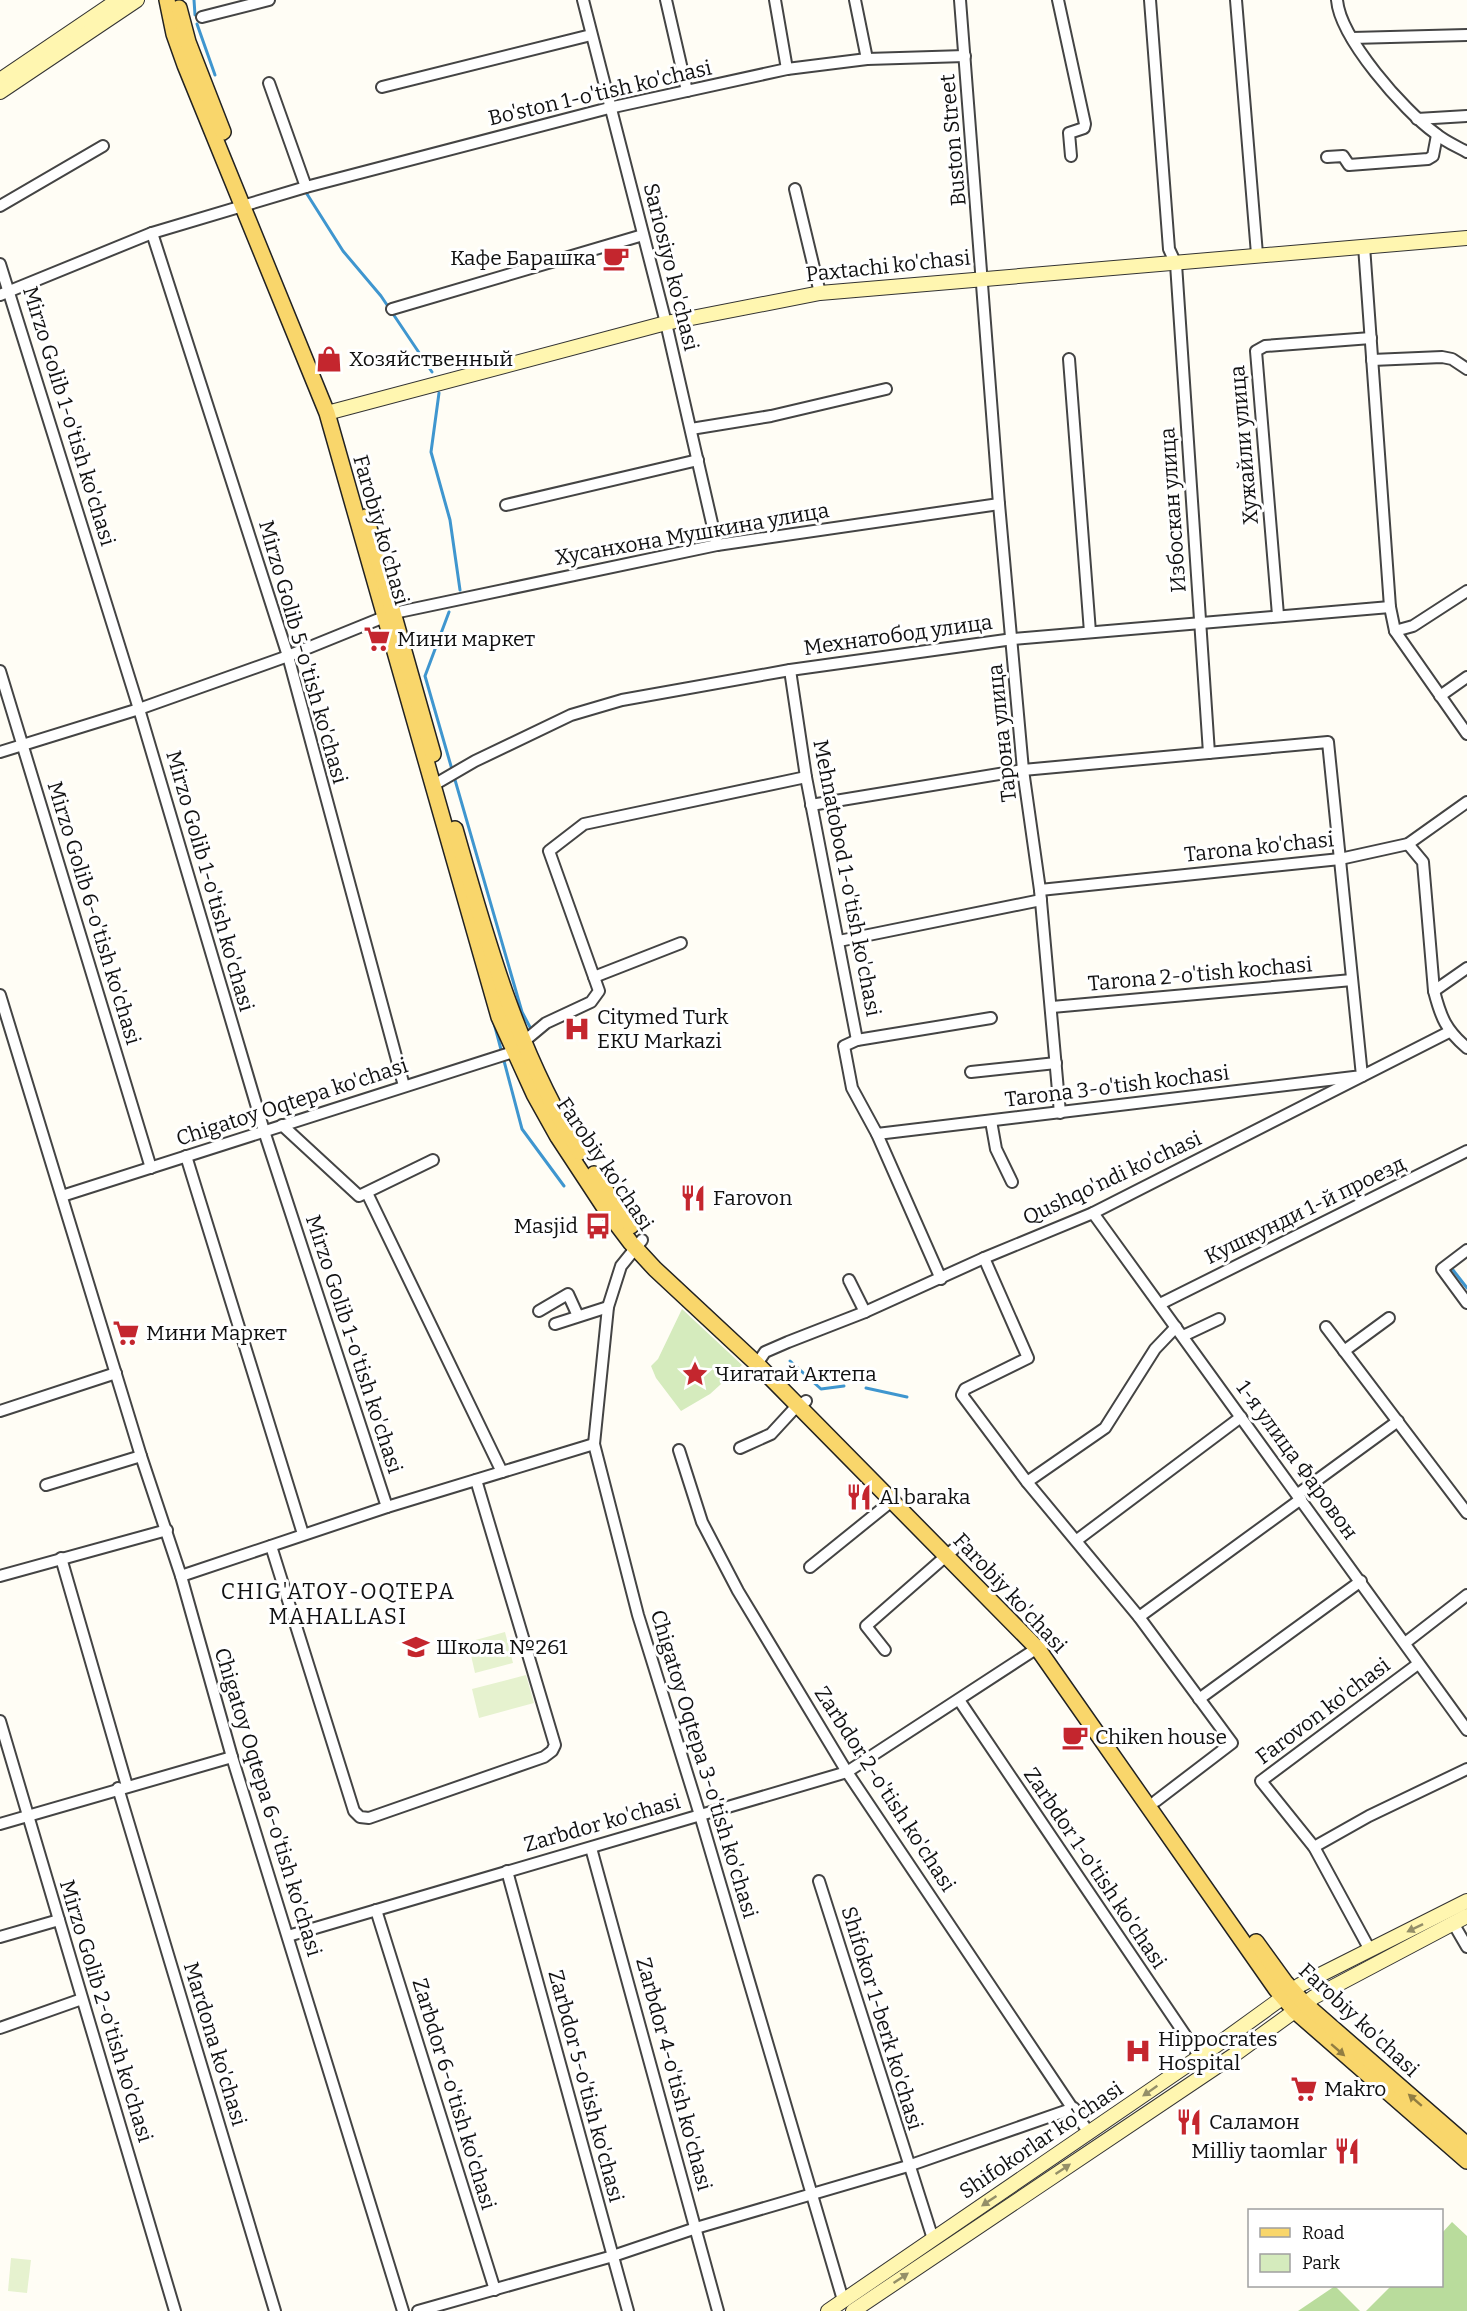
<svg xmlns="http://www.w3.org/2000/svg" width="1467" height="2311" viewBox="0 0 1467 2311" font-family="Bitter,serif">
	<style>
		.green { fill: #d5ebbd }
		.forest { fill: #b9dc9c }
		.pitch { fill: #e6f2cf }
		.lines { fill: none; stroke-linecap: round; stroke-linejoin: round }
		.stream { stroke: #3f96cf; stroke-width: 3 }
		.street-casing { stroke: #444; stroke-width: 14 }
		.secondary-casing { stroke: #333; stroke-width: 16 }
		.primary-casing { stroke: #222; stroke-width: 18 }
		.street { stroke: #fff; stroke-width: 10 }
		.secondary { stroke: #fff6b0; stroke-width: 14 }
		.primary { stroke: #f9d66b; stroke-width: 15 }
		.oneway { fill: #948f68 }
		.oneway2 { fill: #917d42 }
		.labels { text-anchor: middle; stroke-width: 6; stroke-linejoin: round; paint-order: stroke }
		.street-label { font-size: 21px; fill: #111; stroke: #fff }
		.poi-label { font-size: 21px; fill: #111; stroke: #fff; text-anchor: start }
		.neighbourhood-label { font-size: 22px; letter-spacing: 1.5px; fill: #111; stroke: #fff }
	</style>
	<rect width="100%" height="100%" fill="#fffdf5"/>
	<polygon class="green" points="682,1309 742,1365 710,1394 681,1411 656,1378 651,1366 658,1359"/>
	<g class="forest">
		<polygon points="1452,2222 1467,2236 1467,2311 1366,2311 1391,2286 1442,2286 1442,2233"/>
		<polygon points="1335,2286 1360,2311 1298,2311"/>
	</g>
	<g class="pitch">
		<polygon points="505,1632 513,1663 475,1673 468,1642"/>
		<polygon points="526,1675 534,1703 479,1718 472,1689"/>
		<polygon points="11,2258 31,2260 27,2293 8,2291"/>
	</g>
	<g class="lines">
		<g class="stream">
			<polyline points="194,0 195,15"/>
			<polyline points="197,24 215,75"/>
			<polyline points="307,194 343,251 381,296 432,372"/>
			<polyline points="439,393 431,452 450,520 460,590"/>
			<polyline points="449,612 425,676 522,1012 531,1029"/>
			<polyline points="494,1023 522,1129 564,1186"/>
			<polyline points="1453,1270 1467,1288"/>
			<polyline points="790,1361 821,1389 844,1386"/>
			<polyline points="866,1388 907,1397"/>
		</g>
		<g class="street-casing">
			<g id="street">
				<polyline points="583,0 666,323 717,545"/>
				<polyline points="666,0 687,91"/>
				<polyline points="775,0 787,69"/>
				<polyline points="855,0 867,59"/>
				<polyline points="960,0 999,504 1023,770 1040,890 1060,1113"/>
				<polyline points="1058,0 1085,124 1084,128 1069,133 1071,156"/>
				<polyline points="1150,0 1169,249 1176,264 1209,753"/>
				<polyline points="1236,0 1257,254"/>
				<path d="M1337,0c3,38 67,111 98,133 9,8 21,13 32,19"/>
				<polyline points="202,17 269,0"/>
				<polyline points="1352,38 1467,35"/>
				<polyline points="269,83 306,187"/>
				<polyline points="382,87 591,35"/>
				<polyline points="1417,119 1467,116"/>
				<polyline points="1327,157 1343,156 1349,165 1428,159 1433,156 1437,135"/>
				<polyline points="795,189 820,293"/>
				<polyline points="0,206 103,146"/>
				<polyline points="152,233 288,656 404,1086"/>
				<polyline points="1364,246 1390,607 1395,631 1467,734"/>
				<polyline points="0,264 139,709 264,1131 387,1507"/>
				<polyline points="0,295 152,233 306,187 609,108 787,69 867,59 965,56"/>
				<polyline points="392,309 643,235"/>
				<polyline points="1069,359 1090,632"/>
				<polyline points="1372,360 1442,357 1452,359 1467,369"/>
				<polyline points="691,429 771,416 886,389"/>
				<polyline points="506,505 698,460"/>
				<polyline points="1278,615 1256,351 1265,346 1371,338"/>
				<polyline points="1395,631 1413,626 1467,591"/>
				<polyline points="790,670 806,777 857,1040"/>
				<polyline points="0,671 151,1168"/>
				<polyline points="1440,696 1467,677"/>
				<polyline points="0,752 139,709 288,656 394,613 717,545 999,504"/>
				<polyline points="432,786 475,761 571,715 622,700 790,670 1013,639 1390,607"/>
				<polyline points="811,805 1023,770 1328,742 1362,1076 877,1134"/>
				<path d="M1408,844l15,18 11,129c7,27 12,39 33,57"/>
				<polyline points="1040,890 1340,859 1408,844 1467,802"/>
				<polyline points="839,941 1041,900"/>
				<polyline points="594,977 681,943"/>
				<polyline points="1434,991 1467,968"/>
				<polyline points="0,995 141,1456 181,1576 232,1757 403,2311"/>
				<polyline points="1052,1007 1352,980"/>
				<polyline points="971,1072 1056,1063"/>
				<polyline points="991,1121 996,1149 1012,1182"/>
				<polyline points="282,1125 359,1196 433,1160"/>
				<polyline points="186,1156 303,1534"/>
				<polyline points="367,1193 502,1472"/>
				<polyline points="62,1196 510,1053 546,1023 591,1002 599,991 549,851 584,824 806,777"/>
				<polyline points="1093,1213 1467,1730"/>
				<polyline points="642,1240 621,1266 608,1307 594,1444 638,1615 700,1815 843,2300"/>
				<polyline points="1467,1250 1442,1269 1467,1303"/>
				<polyline points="984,1258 1028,1358 965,1389 962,1395 1027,1482 1139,1617 1232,1743 1156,1801"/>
				<polyline points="941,1279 877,1134 852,1088 844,1046 857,1040 991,1018"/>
				<polyline points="849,1280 865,1312"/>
				<polyline points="1160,1304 1467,1151"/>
				<polyline points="539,1311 568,1294 578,1316"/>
				<polyline points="555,1324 608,1307"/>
				<polyline points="1326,1327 1467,1513"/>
				<polyline points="1183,1336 1219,1319"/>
				<polyline points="1344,1351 1389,1318"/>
				<polyline points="757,1364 765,1352 788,1342 865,1312 984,1258 1093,1213 1449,1032"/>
				<polyline points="0,1411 116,1373"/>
				<polyline points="740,1448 771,1434 794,1409 806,1401"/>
				<polyline points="679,1450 702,1522 738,1591 847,1772 1089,2133"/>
				<polyline points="1027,1482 1105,1428 1155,1349 1176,1327"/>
				<polyline points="46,1485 141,1456"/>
				<polyline points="1298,1494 1398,1421"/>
				<polyline points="1077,1540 1241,1417"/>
				<polyline points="271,1546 354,1811 360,1817 369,1818 544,1757 552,1751 555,1745 476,1480"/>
				<polyline points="61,1558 127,1786"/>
				<polyline points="810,1567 893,1500"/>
				<polyline points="0,1576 167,1530"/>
				<polyline points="181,1576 387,1507 594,1444"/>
				<polyline points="1139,1617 1301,1499"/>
				<polyline points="1405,1643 1467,1595"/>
				<polyline points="885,1650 866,1626 954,1549"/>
				<polyline points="1199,1699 1361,1581"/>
				<polyline points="959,1700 1200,2057"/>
				<polyline points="0,1721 175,2311"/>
				<polyline points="118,1788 275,2311"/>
				<polyline points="0,1824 232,1757"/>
				<polyline points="1314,1847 1369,1816 1467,1769"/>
				<polyline points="591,1848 718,2311"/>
				<polyline points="507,1871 628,2311"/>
				<polyline points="819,1881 933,2239"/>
				<polyline points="376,1910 495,2290"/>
				<polyline points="1453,1923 1467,1947"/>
				<polyline points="288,1936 847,1772 1045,1643"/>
				<polyline points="0,1937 59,1920"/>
				<polyline points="1370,1950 1314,1847 1261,1781 1418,1664"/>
				<polyline points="0,2028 82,1999"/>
				<polyline points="418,2311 613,2256 696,2228 908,2166 1074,2108"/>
			</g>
		</g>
		<g class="secondary-casing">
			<g id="secondary">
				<polyline points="0,80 118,0"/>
				<polyline points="0,92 137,0"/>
				<polyline points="327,413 666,323 820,293 1467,238"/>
				<polyline points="828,2311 1224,2040 1300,1985 1467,1901"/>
				<polyline points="853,2311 1234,2055 1314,1997 1467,1916"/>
			</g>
		</g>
		<g class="primary-casing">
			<g id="primary">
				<polyline points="167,0 174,34 185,65 327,413 499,1017 534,1094 558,1137 606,1210 631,1243 655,1269 757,1364 1038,1649 1276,1989 1295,2011 1467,2161"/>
				<polyline points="179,8 188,42 223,132"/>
				<polyline points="366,517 433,754"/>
				<path d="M455,829c32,112 62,223 125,323"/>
				<polyline points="594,1174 631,1226"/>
				<polyline points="1256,1942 1285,1982 1305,2004 1467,2145"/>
			</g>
		</g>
		<use href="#street" class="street"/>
		<use href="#secondary" class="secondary"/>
		<use href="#primary" class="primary"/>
	</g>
	<defs><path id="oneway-solid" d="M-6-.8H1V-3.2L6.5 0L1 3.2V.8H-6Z" transform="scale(1.5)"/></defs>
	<g class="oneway">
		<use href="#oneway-solid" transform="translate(1415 1928) rotate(154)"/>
		<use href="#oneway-solid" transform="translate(1150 2091) rotate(145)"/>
		<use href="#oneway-solid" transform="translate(1063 2169) rotate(-34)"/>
		<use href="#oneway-solid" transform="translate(989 2201) rotate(146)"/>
		<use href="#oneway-solid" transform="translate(901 2278) rotate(-34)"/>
	</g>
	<g class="oneway2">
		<use href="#oneway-solid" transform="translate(1338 2050) rotate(41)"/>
		<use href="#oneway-solid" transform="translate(1415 2100) rotate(-139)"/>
	</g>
	<defs>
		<g id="cafe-bare" transform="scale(2.07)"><path d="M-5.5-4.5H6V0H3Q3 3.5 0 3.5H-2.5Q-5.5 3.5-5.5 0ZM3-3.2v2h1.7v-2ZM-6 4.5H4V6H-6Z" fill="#c4262e" stroke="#fff" stroke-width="2.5" paint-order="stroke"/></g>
		<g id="shop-bare" transform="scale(2.07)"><path d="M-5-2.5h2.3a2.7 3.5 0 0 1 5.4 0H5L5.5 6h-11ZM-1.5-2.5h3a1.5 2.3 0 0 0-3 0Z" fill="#c4262e" stroke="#fff" stroke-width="2.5" paint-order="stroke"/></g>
		<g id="supermarket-bare" transform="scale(2.07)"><path d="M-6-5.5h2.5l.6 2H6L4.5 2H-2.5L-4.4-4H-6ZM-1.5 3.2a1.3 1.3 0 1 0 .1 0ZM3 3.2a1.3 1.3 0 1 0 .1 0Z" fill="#c4262e" stroke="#fff" stroke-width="2.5" paint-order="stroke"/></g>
		<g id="hospital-bare" transform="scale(2.07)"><path d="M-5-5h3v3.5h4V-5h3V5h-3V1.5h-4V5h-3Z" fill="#c4262e" stroke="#fff" stroke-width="2.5" paint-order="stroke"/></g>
		<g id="restaurant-bare" transform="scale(2.07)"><path d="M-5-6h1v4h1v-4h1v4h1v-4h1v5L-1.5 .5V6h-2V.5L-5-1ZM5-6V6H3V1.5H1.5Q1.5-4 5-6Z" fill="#c4262e" stroke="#fff" stroke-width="2.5" paint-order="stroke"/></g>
		<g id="bus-bare" transform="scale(2.07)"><path d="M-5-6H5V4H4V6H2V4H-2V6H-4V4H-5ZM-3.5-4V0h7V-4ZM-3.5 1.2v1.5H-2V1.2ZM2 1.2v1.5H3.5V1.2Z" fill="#c4262e" stroke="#fff" stroke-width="2.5" paint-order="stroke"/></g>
		<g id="sight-bare" transform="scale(2.07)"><path d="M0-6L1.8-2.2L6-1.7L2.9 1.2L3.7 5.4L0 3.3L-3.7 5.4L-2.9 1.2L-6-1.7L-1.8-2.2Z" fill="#c4262e" stroke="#fff" stroke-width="2.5" paint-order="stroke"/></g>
		<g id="school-bare" transform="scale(2.07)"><path d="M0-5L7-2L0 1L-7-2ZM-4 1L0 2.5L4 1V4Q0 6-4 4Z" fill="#c4262e" stroke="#fff" stroke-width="2.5" paint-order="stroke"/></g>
	</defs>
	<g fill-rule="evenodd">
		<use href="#cafe-bare" x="616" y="258"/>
		<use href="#shop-bare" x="329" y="359"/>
		<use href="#supermarket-bare" x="377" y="639"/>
		<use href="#hospital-bare" x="577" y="1029"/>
		<use href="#restaurant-bare" x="693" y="1198"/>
		<use href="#bus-bare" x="598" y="1226"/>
		<use href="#supermarket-bare" x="126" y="1333"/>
		<use href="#sight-bare" x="695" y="1374"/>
		<use href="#restaurant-bare" x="859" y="1497"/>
		<use href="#school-bare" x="416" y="1647"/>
		<use href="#cafe-bare" x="1075" y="1737"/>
		<use href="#hospital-bare" x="1138" y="2051"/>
		<use href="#supermarket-bare" x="1304" y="2089"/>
		<use href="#restaurant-bare" x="1189" y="2122"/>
		<use href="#restaurant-bare" x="1347" y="2151"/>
	</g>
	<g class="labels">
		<g class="street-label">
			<text transform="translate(600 93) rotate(-13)" y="7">Bo'ston 1-o'tish ko'chasi</text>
			<text transform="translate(953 140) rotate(-95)" y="7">Buston Street</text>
			<text transform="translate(888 266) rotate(-6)" y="7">Paxtachi ko'chasi</text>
			<text transform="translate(671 267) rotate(76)" y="7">Sariosiyo ko'chasi</text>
			<text transform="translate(69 416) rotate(73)" y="7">Mirzo Golib 1-o'tish ko'chasi</text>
			<text transform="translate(1244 445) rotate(-95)" y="7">Хужайли улица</text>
			<text transform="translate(1173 510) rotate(-94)" y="7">Избоскан улица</text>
			<text transform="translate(381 530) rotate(74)" y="7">Farobiy ko'chasi</text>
			<text transform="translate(692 534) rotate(-10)" y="7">Хусанхона Мушкина улица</text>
			<text transform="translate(898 635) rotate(-8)" y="7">Мехнатобод улица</text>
			<text transform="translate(303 652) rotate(74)" y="7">Mirzo Golib 5-o'tish ko'chasi</text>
			<text transform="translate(1002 733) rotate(-96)" y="7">Тарона улица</text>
			<text transform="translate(1259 847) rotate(-6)" y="7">Tarona ko'chasi</text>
			<text transform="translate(847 878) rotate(79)" y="7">Mehnatobod 1-o'tish ko'chasi</text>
			<text transform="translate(210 881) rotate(74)" y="7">Mirzo Golib 1-o'tish ko'chasi</text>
			<text transform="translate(94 913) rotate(73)" y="7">Mirzo Golib 6-o'tish ko'chasi</text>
			<text transform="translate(1200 974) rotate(-5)" y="7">Tarona 2-o'tish kochasi</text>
			<text transform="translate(1117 1086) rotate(-7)" y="7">Tarona 3-o'tish kochasi</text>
			<text transform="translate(292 1102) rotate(-18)" y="7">Chigatoy Oqtepa ko'chasi</text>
			<text transform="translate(605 1164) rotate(56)" y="7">Farobiy ko'chasi</text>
			<text transform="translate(1112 1178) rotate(-25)" y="7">Qushqo'ndi ko'chasi</text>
			<text transform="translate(1305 1210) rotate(-26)" y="7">Кушкунди 1-й проезд</text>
			<text transform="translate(354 1344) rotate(72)" y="7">Mirzo Golib 1-o'tish ko'chasi</text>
			<text transform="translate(1297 1460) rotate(54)" y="7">1-я улица Фаровон</text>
			<text transform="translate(1010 1593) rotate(47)" y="7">Farobiy ko'chasi</text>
			<text transform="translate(1323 1711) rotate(-37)" y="7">Farovon ko'chasi</text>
			<text transform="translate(704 1764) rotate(73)" y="7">Chigatoy Oqtepa 3-o'tish ko'chasi</text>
			<text transform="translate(885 1789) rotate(57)" y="7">Zarbdor 2-o'tish ko'chasi</text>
			<text transform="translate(268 1802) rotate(73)" y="7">Chigatoy Oqtepa 6-o'tish ko'chasi</text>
			<text transform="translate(602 1823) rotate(-16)" y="7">Zarbdor ko'chasi</text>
			<text transform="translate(1095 1868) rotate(56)" y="7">Zarbdor 1-o'tish ko'chasi</text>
			<text transform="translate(106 2011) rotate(73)" y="7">Mirzo Golib 2-o'tish ko'chasi</text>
			<text transform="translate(882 2018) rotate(73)" y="7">Shifokor 1-berk ko'chasi</text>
			<text transform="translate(1359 2020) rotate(43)" y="7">Farobiy ko'chasi</text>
			<text transform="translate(215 2044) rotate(73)" y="7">Mardona ko'chasi</text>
			<text transform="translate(674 2074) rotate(75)" y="7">Zarbdor 4-o'tish ko'chasi</text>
			<text transform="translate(586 2086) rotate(75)" y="7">Zarbdor 5-o'tish ko'chasi</text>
			<text transform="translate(454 2094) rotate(73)" y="7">Zarbdor 6-o'tish ko'chasi</text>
			<text transform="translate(1041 2140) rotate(-34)" y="7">Shifokorlar ko'chasi</text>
		</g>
		<g class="poi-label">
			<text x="596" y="265" text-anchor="end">Кафе Барашка</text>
			<text x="349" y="366">Хозяйственный</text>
			<text x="397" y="646">Мини маркет</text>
			<text x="597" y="1024">Citymed Turk<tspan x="597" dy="24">EKU Markazi</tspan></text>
			<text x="713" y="1205">Farovon</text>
			<text x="578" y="1233" text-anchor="end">Masjid</text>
			<text x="146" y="1340">Мини Маркет</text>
			<text x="715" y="1381">Чигатай Актепа</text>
			<text x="879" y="1504">Al baraka</text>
			<text x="436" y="1654">Школа №261</text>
			<text x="1095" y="1744">Chiken house</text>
			<text x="1158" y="2046">Hippocrates<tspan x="1158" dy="24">Hospital</tspan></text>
			<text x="1324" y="2096">Makro</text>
			<text x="1209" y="2129">Саламон</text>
			<text x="1327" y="2158" text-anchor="end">Milliy taomlar</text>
		</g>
		<g class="neighbourhood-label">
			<text x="338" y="1599">CHIG'ATOY-OQTEPA<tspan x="338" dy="25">MAHALLASI</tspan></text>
		</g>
	</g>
	<rect x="1248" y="2209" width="195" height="78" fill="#ffffff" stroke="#a0a0a0" stroke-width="1.5"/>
	<rect x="1260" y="2228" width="30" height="9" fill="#f9d66b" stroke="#a0a0a0" stroke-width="1.5"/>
	<text x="1302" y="2239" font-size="18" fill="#111111">Road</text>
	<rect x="1260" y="2254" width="30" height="18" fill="#d5ebbd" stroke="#a0a0a0" stroke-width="1.5"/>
	<text x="1302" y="2269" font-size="18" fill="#111111">Park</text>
</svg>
